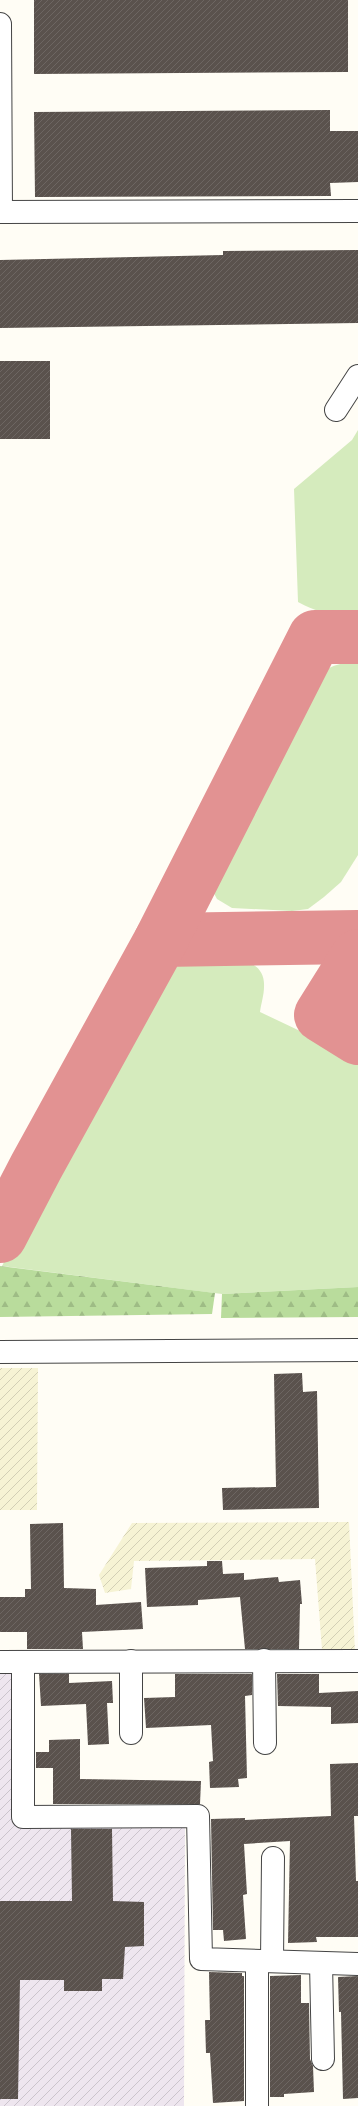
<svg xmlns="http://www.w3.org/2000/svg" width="358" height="2106" viewBox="0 0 358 2106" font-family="Literata,serif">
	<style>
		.industrial { fill: url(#industrial-furrows) }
		.farmland { fill: url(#farmland-furrows) }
		.grass { fill: #d5ebbd }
		.forest { fill: url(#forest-firs) }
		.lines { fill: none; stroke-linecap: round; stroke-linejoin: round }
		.taxiway { stroke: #e29292; stroke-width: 54 }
		.building { fill: url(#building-hatch) }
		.minor-casing { stroke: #444; stroke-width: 24 }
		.minor { stroke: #fff; stroke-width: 22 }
	</style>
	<defs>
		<pattern id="industrial-furrows" width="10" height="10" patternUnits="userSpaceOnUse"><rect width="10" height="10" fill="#eee6ef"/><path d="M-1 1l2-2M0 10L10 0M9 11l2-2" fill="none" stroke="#cbc4cc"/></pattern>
		<pattern id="farmland-furrows" width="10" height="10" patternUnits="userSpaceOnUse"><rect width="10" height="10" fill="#f6f3d4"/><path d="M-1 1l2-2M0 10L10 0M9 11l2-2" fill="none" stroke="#d2cfb5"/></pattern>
		<pattern id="forest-firs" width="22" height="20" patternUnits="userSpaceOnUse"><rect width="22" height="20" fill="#b9dc9c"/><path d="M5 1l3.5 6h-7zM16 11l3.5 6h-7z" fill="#9ebc85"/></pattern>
		<pattern id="building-hatch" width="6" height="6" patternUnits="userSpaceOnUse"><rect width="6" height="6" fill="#5a524d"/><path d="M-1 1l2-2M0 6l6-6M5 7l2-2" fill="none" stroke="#6d6662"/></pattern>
	</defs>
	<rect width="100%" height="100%" fill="#fffdf5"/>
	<polygon class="industrial" points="0,1669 12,1669 13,1823 185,1825 184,2106 0,2106"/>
	<g class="farmland">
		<polygon points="0,1368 38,1368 37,1510 0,1510"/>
		<polygon points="349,1522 355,1652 322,1650 315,1559 134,1561 131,1589 105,1593 99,1575 132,1523"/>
	</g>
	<g class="grass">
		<path d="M358,430v183c-27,1 -36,2 -60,-11l-4,-113 58,-49z"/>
		<path d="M358,661v194l-17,27 -17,15 -16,12 -16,2 -60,-3 -15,-9 -7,-13 2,-20 85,-167c16,-24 32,-36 61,-38z"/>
		<path d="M199,959c22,0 67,-6 65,28 0,8 -3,17 -4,25l76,36 22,13v226l-136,7 -220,-28 139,-265c20,-27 26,-33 58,-42z"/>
	</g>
	<g class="forest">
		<polygon points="0,1266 215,1293 212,1314 0,1317"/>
		<polygon points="358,1287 358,1317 221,1318 222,1294"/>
	</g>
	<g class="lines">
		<g class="taxiway">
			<polyline points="161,940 358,937"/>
			<polyline points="358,956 321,1015 358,1038"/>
			<polyline points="0,1236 36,1167 161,940 315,637 358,637"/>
		</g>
	</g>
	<g class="building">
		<polygon points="34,0 348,0 348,72 34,74"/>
		<polygon points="330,110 330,131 358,131 358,182 330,183 331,196 35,197 34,112"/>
		<polygon points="358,250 358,323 0,328 0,260 223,255 223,251"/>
		<rect x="0" y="361" width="50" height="78"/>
		<polygon points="302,1373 303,1392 317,1391 319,1508 223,1510 222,1488 276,1487 274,1374"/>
		<polygon points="63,1523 64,1588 96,1589 96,1605 141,1602 143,1629 82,1632 83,1649 27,1649 27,1632 0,1632 0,1597 25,1597 25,1589 31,1589 30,1524"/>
		<polygon points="207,1561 222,1561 223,1574 244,1573 244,1580 278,1577 279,1582 300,1580 302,1604 300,1604 299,1649 245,1649 240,1597 198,1600 198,1605 147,1607 145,1568 207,1566"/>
		<polygon points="39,1674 69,1674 69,1683 112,1681 113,1703 107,1703 109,1744 88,1745 86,1704 41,1706"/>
		<polygon points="175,1674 252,1674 252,1695 245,1696 247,1778 238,1779 239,1787 210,1788 209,1762 213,1761 211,1725 146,1728 144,1698 175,1697"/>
		<polygon points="277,1674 319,1674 319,1693 358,1691 358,1723 331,1724 331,1707 278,1706"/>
		<polygon points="80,1739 80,1779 201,1781 200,1804 53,1804 53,1768 36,1768 36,1752 49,1752 49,1740"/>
		<polygon points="358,1763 358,1816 354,1816 356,1881 358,1881 358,1937 316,1937 317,1942 288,1943 290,1841 244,1844 247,1894 243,1895 246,1939 224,1941 223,1930 213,1930 211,1819 245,1818 245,1820 331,1816 330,1764"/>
		<polygon points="71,1829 112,1829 113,1901 144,1902 144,1946 125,1947 123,1979 102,1979 102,1991 64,1991 64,1980 20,1980 18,2099 0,2099 0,1901 72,1901"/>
		<polygon points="209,1972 242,1973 242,1976 244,1976 244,2101 213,2103 210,2053 206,2053 205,2020 210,2020"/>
		<polygon points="301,1975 301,2003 309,2003 310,2059 313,2066 314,2092 284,2094 284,2097 270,2097 270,1976"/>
		<polygon points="358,1976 358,2098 343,2099 341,2012 339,2012 338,1977"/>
	</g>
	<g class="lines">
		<g class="minor-casing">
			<g id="minor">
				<polyline points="0,24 1,212"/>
				<polyline points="0,212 358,211"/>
				<polyline points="336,410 358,376"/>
				<polyline points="0,1352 358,1350"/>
				<polyline points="264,1660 265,1743"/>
				<polyline points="131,1661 131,1733"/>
				<polyline points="0,1662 358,1661"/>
				<polyline points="23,1662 23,1817 198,1816 201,1959 358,1964"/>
				<polyline points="272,1961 273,1858"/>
				<polyline points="321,1963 323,2059"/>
				<polyline points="257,2106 257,1961"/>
			</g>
		</g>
		<use href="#minor" class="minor"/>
	</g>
</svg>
